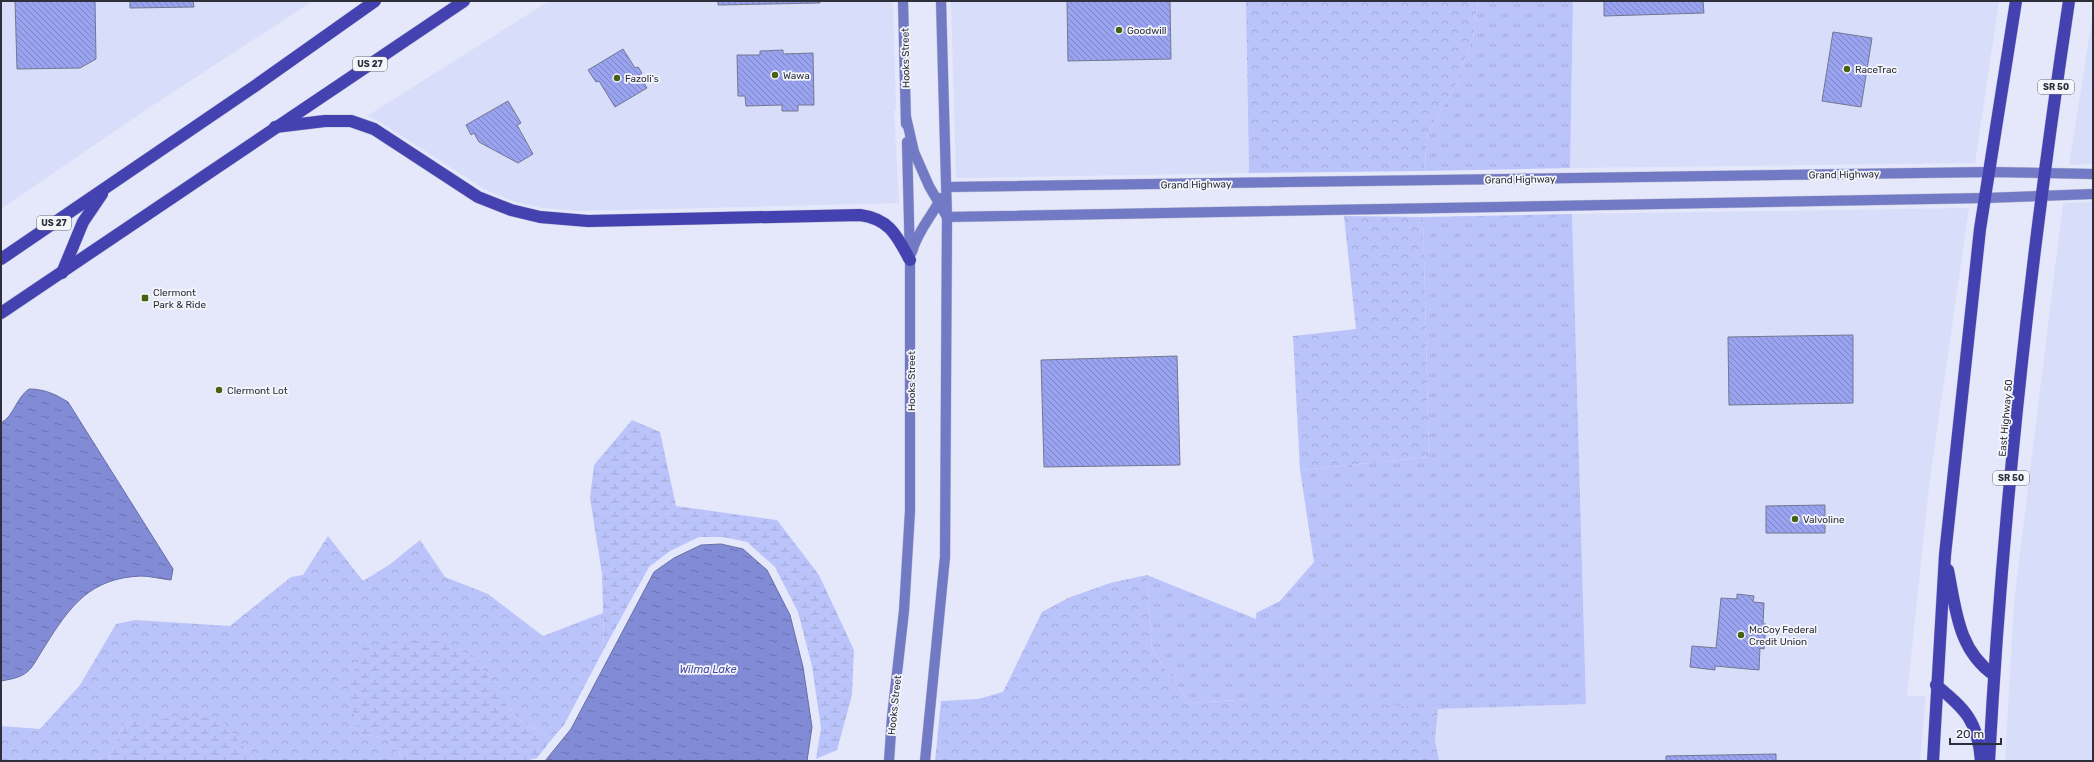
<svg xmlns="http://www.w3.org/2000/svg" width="2094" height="762" viewBox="0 0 2094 762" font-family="Rubik,sans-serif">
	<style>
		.built { fill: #d8ddfa }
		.grass { fill: url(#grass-tufts) }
		.forest { fill: url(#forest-crowns) }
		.wetland { fill: url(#wetland-marsh) }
		.water { fill: url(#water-ripples); stroke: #686fa6 }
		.building { fill: url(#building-back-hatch); stroke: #737791 }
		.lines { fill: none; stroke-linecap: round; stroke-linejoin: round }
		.secondary-casing { stroke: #c0c3d4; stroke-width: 11 }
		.highway-casing { stroke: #c0c3d4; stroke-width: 13 }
		.secondary { stroke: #727ac6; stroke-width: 10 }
		.highway { stroke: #4442b1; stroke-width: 12 }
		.poi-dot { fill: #456113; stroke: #f5f6fc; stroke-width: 1.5 }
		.labels { text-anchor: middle; stroke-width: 3.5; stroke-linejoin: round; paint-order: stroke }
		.shield { fill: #f5f6fc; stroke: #696b74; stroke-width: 1 }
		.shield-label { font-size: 9px; font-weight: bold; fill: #2d2f3a }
		.poi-label { font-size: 10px; fill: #2d2f3a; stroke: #f5f6fc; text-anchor: start }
		.street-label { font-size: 10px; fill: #2d2f3a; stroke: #f5f6fc }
		.water-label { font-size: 11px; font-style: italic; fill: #484ba4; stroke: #f5f6fc }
	</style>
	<defs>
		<pattern id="grass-tufts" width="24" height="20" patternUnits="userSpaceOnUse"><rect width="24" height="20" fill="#bbc4fa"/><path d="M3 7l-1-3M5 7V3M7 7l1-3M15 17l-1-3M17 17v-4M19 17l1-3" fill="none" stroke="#a1a9d7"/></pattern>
		<pattern id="forest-crowns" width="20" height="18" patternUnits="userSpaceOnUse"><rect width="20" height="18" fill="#bbc4fa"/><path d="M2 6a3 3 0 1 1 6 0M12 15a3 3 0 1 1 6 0" fill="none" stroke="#a1a9d7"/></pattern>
		<pattern id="wetland-marsh" width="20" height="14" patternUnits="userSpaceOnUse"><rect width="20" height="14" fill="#bbc4fa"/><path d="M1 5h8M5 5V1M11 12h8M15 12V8" fill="none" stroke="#a1a9d7"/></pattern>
		<pattern id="water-ripples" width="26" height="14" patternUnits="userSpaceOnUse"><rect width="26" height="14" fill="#828bd5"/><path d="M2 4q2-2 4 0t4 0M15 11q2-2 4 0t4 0" fill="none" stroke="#6b72ae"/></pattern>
		<pattern id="building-back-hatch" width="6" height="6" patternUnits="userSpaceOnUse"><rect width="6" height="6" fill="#99a3ef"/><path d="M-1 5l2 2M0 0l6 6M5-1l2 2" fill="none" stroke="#7d85c3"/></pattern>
	</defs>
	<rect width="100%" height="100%" fill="#e5e8fa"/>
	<g class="built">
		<polygon points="1,1 313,1 141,113 1,209"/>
		<polygon points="549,1 893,1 896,110 894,111 899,203 580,211 542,208 515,202 484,189 380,122 367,116"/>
		<polygon points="951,1 1246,1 1249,173 956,178"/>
		<polygon points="1573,1 1999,1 1975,163 1570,168"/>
		<polygon points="2093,13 2093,164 2069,165"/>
		<polygon points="2093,202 2093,761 2005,761 2014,602 2063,203"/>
		<polygon points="1969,208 1929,486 1907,696 1926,696 1920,761 1439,761 1435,740 1438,709 1586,703 1572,214"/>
	</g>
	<g class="grass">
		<polygon points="1478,1 1573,1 1570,168 1424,171 1428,132 1456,84 1473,37"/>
		<polygon points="1572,214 1586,704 1438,709 1252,699 1189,703 1152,649 1147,575 1256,619 1256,613 1280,601 1314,562 1300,470 1429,457 1423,217"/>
	</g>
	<g class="forest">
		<polygon points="1246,1 1478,1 1473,37 1456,84 1428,132 1424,171 1249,173"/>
		<polygon points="1344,216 1423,217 1429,457 1300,470 1293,336 1356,329"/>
		<polygon points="328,536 363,581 389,565 420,540 445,577 488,594 543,636 603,613 604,649 564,725 552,739 518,719 506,705 359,734 387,738 405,761 255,761 222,721 124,723 108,761 1,761 1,726 40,729 80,685 116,624 135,620 230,626 291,577 303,575"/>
		<polygon points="1147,575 1152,649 1189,703 1252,699 1320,699 1438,709 1435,740 1439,761 935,761 941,701 978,699 1003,692 1042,612 1068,598 1110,583"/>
	</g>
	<g class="wetland">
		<polygon points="632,420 660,432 676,506 777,520 819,575 854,650 852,695 837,750 816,759 821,728 812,666 798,612 775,567 747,542 723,537 699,537 670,551 649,567 604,649 602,574 590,498 594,465"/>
		<polygon points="431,638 474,656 506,705 518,719 552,739 537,758 525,761 405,761 387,738 359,734 348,690 363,647"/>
		<polygon points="189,716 222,720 255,761 108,761 124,723"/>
	</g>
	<g class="water">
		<path d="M29,389c15,0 26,5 39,13l105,167 -2,11c-10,-1 -21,-4 -30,-4 -51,2 -71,30 -96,70 -15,23 -13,30 -44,35v-258c13,-7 15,-25 28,-34z"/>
		<polygon points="721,544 743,549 767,570 790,615 803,667 812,727 807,761 545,761 571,729 654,572 674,558 701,545"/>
	</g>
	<g class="building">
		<polygon points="15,1 95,1 96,59 80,68 17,69"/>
		<polygon points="130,1 193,1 194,7 130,8"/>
		<polygon points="718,1 820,1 820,3 718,5"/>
		<polygon points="1067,1 1170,1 1171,59 1068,61"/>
		<polygon points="1604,1 1703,1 1704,13 1604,16"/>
		<polygon points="1833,32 1872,38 1861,107 1822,101"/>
		<polygon points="623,49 635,68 638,67 642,73 639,75 647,88 615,107 599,81 596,82 588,70"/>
		<polygon points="783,50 783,54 813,53 814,105 798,105 798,111 782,111 782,105 746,106 745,96 738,96 737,55 760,55 760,51"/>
		<polygon points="508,101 521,123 517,125 533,154 518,163 479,142 474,133 471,135 466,125"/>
		<polygon points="1853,335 1853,403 1729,405 1728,337"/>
		<polygon points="1177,356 1180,465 1044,467 1041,360"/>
		<polygon points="1825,505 1825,533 1766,533 1766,506"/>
		<polygon points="1737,594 1754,596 1753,602 1764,603 1763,624 1766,624 1764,649 1760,648 1759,670 1715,666 1715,670 1690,667 1692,646 1716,648 1721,598 1737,599"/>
		<polygon points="1776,754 1776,761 1666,761 1666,756"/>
	</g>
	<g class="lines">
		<g class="secondary-casing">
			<g id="secondary">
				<polyline points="903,1 906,124"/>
				<polyline points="906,117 914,152 929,186 947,217 1985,198 2093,194"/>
				<polyline points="947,187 1989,172 2093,174"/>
				<path d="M912,252c5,-20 20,-36 29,-54"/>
				<polyline points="889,761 892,717 904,611 910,511 910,260 907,142"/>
				<polyline points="925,761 945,557 947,217 941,1"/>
			</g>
		</g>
		<g class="highway-casing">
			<g id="highway">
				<path d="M275,127l50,-6h26l23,8 104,68 33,13 29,7 48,4 272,-6c30,4 37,21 50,45"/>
				<polyline points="1,259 255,86 375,1"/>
				<polyline points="62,273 83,222 102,194"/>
				<polyline points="1,313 464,1"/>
				<path d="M1948,570c8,40 10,80 46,105"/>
				<path d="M1936,685c29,24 42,36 45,76"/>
				<polyline points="1933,761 1945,555 1980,229 2016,1"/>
				<path d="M1989,761c14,-254 42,-508 80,-760"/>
			</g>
		</g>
		<use href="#secondary" class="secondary"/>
		<use href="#highway" class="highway"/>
	</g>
	<g class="poi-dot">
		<circle cx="1119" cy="30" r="4"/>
		<circle cx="1847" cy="69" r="4"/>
		<circle cx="775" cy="75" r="4"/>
		<circle cx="617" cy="78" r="4"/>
		<rect x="141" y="294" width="8" height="8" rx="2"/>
		<circle cx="219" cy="390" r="4"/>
		<circle cx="1795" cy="519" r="4"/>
		<circle cx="1741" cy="635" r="4"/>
	</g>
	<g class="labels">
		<g class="shield">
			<rect x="353" y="57" width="34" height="14" rx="3"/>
			<rect x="2038" y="80" width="36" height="14" rx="3"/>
			<rect x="37" y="216" width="34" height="14" rx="3"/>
			<rect x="1993" y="471" width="36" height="14" rx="3"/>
		</g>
		<g class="shield-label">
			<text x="370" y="67">US 27</text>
			<text x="2056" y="90">SR 50</text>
			<text x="54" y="226">US 27</text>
			<text x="2011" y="481">SR 50</text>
		</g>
		<g class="poi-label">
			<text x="1127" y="34">Goodwill</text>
			<text x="1855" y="73">RaceTrac</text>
			<text x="783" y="79">Wawa</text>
			<text x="625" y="82">Fazoli's</text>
			<text x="153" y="296">Clermont<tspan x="153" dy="12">Park &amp; Ride</tspan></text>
			<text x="227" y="394">Clermont Lot</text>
			<text x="1803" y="523">Valvoline</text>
			<text x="1749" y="633">McCoy Federal<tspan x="1749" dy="12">Credit Union</tspan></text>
		</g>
		<g class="street-label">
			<text transform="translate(905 58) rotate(-91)" y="4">Hooks Street</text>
			<text transform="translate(1844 174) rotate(-1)" y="4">Grand Highway</text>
			<text transform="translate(1520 179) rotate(-1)" y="4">Grand Highway</text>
			<text transform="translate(1196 184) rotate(-1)" y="4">Grand Highway</text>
			<text transform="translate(911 381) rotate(-90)" y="4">Hooks Street</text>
			<text transform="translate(2005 418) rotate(-85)" y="4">East Highway 50</text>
			<text transform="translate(894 705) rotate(-84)" y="4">Hooks Street</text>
		</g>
		<g class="water-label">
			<text x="708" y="673">Wilma Lake</text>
		</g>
	</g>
	<rect width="2094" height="762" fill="none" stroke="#2d2f3a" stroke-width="4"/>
	<path d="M1950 738v6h51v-6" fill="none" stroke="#2d2f3a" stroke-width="2"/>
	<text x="1956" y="738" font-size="12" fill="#2d2f3a" stroke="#f5f6fc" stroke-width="3" paint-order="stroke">20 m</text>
</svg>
